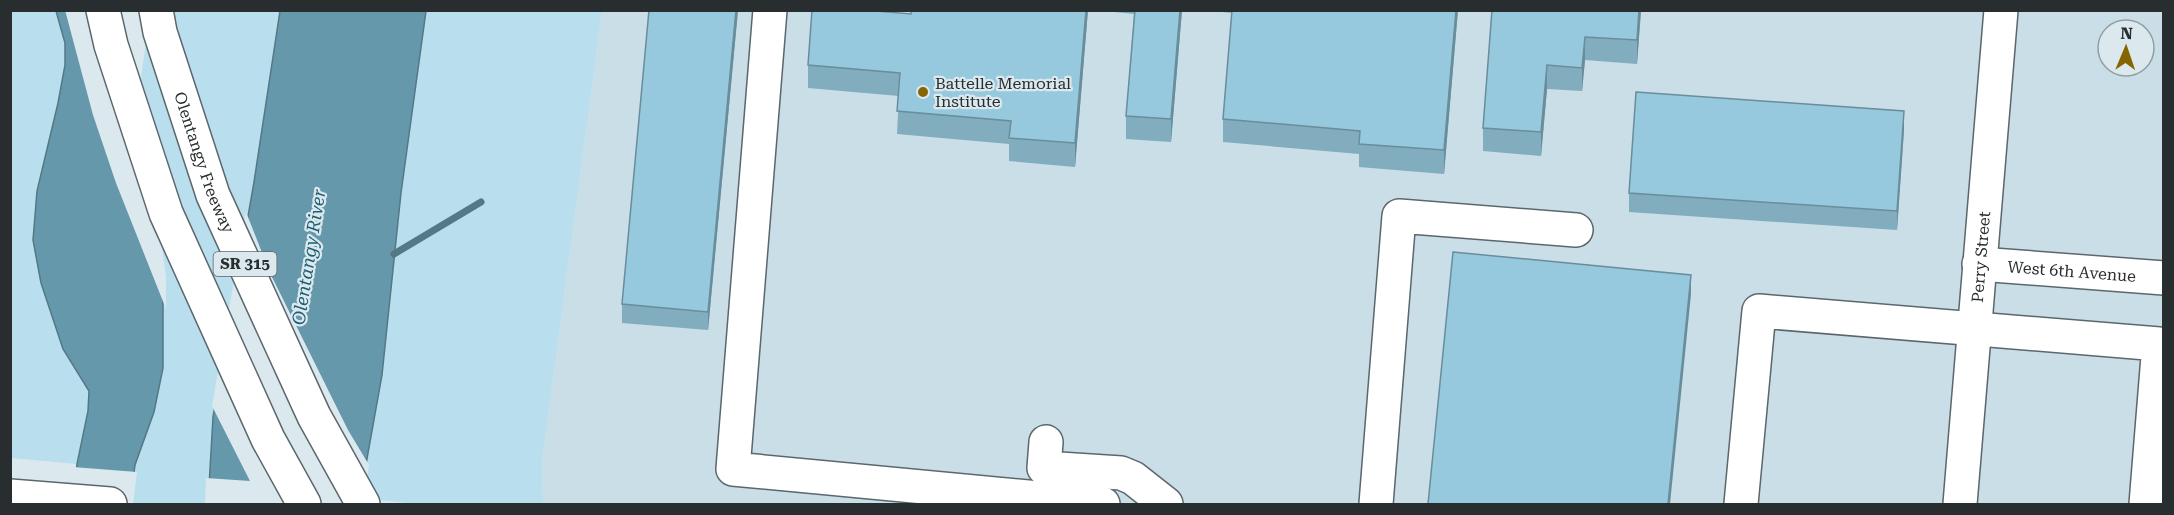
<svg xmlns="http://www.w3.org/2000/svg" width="2174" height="515" viewBox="0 0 2174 515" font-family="'Roboto Serif',serif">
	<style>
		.built { fill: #c9dee7; fill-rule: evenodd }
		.green { fill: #b9deed }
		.water { fill: #6698ab; stroke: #537886; stroke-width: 1.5 }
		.pier { fill: #dbe9ee }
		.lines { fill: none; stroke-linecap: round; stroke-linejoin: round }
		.stream { stroke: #537886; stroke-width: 7 }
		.minor-casing { stroke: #5b676c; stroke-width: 36 }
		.major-casing { stroke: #5b676c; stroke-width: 36 }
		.highway-casing { stroke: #5b676c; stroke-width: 36 }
		.minor { stroke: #fff; stroke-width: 33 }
		.major { stroke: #fff; stroke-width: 33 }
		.highway { stroke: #fff; stroke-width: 33 }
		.wall { fill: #81adbe }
		.shaded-wall { fill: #698d9b }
		.building { fill: #96c9dd; stroke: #698d9b; stroke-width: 1.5 }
		.poi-dot { fill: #866500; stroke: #dbe9ee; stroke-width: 2 }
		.labels { text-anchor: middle; stroke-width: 4.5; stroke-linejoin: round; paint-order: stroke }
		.shield { fill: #dbe9ee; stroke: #5e6569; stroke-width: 1.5 }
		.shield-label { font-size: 15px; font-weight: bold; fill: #282d30 }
		.poi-label { font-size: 16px; fill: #282d30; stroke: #dbe9ee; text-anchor: start }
		.street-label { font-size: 16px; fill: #282d30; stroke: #dbe9ee }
		.water-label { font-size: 18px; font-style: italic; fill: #1d5e73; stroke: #dbe9ee }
	</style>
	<rect width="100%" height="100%" fill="#dbe9ee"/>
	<path class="built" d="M602,11h1561v493h-1620l-1,-43zM2108,30h36v36h-36z"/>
	<g class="green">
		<polygon points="11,11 56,11 65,43 65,65 58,103 63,349 89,390 88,411 77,464 11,458"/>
		<polygon points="152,11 280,11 254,182 213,417 208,504 130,504 135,465 154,412 137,85 143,42"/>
		<polygon points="426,11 602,11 542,461 543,504 416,504 360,498 382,375 401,193"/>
	</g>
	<g class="water">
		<polygon points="56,11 152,11 143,42 137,85 163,277 163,368 154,412 135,465 130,504 73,504 77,464 88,411 89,391 63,349 41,283 33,240 37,191 58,103 65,65 65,43"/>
		<polygon points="280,11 426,11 401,193 382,375 360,498 208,504 213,417 254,182"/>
	</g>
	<g class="pier">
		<polygon points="65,10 155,10 146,42 140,85 166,277 166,309 116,183 93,115"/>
		<polygon points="246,212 270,273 348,430 369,465 363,504 205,504 206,478 250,481 212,406"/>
		<polygon points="73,467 137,472 133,504 70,504"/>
	</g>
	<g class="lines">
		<polyline class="stream" points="394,254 481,202"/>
		<g class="minor-casing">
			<g id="minor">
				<polyline points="770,10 733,469 1103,504"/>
				<path id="s1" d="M1979,264l185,14"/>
				<polyline points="1046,442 1044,468 1121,473 1133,478 1166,504"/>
				<polyline points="1376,504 1399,216 1576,230"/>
				<polyline points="1741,504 1759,311 2159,344 2146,504"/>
				<path id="s2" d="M1960,504l41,-494"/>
			</g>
		</g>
		<g class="major-casing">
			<polyline id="major" points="10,496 110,504"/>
		</g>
		<g class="highway-casing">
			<g id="highway">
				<polyline points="103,10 111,45 166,213 268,439 304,504"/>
				<path id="s3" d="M156,10l4,22 53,163 101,221 49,88"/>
			</g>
		</g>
		<use href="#minor" class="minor"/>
		<use href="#major" class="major"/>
		<use href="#highway" class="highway"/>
	</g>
	<g class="wall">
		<polygon points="738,10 708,330 622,323 622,304"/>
		<polygon points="1088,10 1075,167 1009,161 1009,144 897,134 899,96 808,88 808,65 911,14"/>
		<polygon points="1094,10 1182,10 1171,142 1126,139 1126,116 1134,14"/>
		<polygon points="1201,10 1458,10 1444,174 1359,167 1359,154 1223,142 1223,119 1232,13"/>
		<polygon points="1492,10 1641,10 1637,64 1585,60 1582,91 1547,89 1541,156 1483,151 1483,128"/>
		<polygon points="1904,130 1897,230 1629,212 1629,193"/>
	</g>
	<g class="shaded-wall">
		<polygon points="736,10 738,10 708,330 708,312"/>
		<polygon points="1086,10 1088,10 1075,167 1075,143"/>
		<polygon points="1180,10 1182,10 1171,142 1171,119"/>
		<polygon points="1456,10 1458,10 1444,174 1444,150"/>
		<polygon points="1639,10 1641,10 1637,64 1637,40"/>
		<polygon points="1585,37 1585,60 1582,91 1582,68"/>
		<polygon points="1547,65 1547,89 1541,156 1541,132"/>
		<polygon points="1904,111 1904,130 1897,230 1897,211"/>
		<polygon points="1691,275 1691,294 1670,504 1668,504"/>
	</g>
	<g class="building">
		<polygon points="649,10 736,10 708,312 622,304"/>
		<polygon points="812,10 864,10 911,14 911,10 1086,10 1075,143 1009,138 1011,121 897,111 900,73 808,65"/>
		<polygon points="1135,10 1180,10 1171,119 1126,116"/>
		<polygon points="1232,10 1456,10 1444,150 1359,144 1360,131 1223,119"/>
		<polygon points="1492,10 1639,10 1637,40 1585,37 1582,68 1547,65 1541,132 1483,128"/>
		<polygon points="1636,92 1904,111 1897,211 1629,193"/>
		<polygon points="1453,252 1691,275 1668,504 1428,504"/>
	</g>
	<circle class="poi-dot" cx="923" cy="92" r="6"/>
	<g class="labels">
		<rect class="shield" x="213.5" y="252" width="63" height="24" rx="4.5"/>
		<g class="shield-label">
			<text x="245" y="269">SR 315</text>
		</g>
		<g class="poi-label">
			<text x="935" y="89">Battelle Memorial<tspan x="935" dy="18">Institute</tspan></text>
		</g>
		<g class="street-label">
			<text dy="6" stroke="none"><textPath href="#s3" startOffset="160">Olentangy Freeway</textPath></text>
			<text dy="6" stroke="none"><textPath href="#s2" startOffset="248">Perry Street</textPath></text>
			<text dy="6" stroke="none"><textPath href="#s1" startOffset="93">West 6th Avenue</textPath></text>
		</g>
		<g class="water-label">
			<text transform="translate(309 257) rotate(-81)" y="6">Olentangy River</text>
		</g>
	</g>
	<rect width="2174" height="515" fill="none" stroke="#282d30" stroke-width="24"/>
	<g transform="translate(2126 48) rotate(2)"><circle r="28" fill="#dbe9ee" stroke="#939ea2" stroke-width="1.5"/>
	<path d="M0-4.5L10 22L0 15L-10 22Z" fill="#866500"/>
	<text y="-9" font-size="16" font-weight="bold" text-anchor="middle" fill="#282d30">N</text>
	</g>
</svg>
